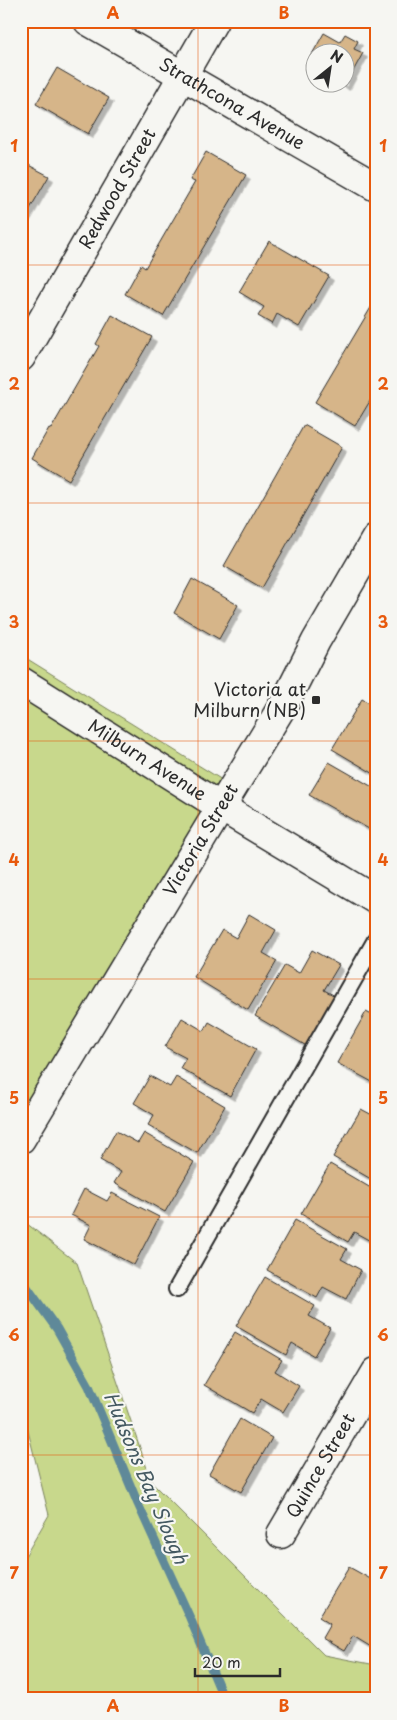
<svg xmlns="http://www.w3.org/2000/svg" width="397" height="1720" viewBox="0 0 397 1720" font-family="'Playpen Sans',sans-serif">
	<style>
		.green { fill: #c8d88c; stroke: #7a825c }
		.lines { fill: none; stroke-linecap: round; stroke-linejoin: round }
		.stream { stroke: #5f8999; stroke-width: 9 }
		.building { fill: #d6b589; stroke: #2b2b2b; filter: url(#shadow) }
		.lane-casing { stroke: #2b2b2b; stroke-width: 20 }
		.street-casing { stroke: #2b2b2b; stroke-width: 31 }
		.secondary-casing { stroke: #2b2b2b; stroke-width: 31 }
		.lane { stroke: #f6f6f2; stroke-width: 16 }
		.street { stroke: #f6f6f2; stroke-width: 28 }
		.secondary { stroke: #f6f6f2; stroke-width: 28 }
		.grid { fill: none; stroke: #e8590c; stroke-width: 1; stroke-opacity: 0.55 }
		.poi-dot { fill: #2b2b2b; stroke: #f6f6f2; stroke-width: 2 }
		.labels { text-anchor: middle; stroke-width: 4.5; stroke-linejoin: round; paint-order: stroke }
		.street-label { font-size: 18px; fill: #2b2b2b; stroke: #f6f6f2 }
		.poi-label { font-size: 18px; fill: #2b2b2b; stroke: #f6f6f2; text-anchor: end }
		.water-label { font-size: 19px; font-style: italic; fill: #455a62; stroke: #f6f6f2 }
		.neatline { fill: none; stroke: #e8590c; stroke-width: 2 }
		.grid-label { font-size: 16px; text-anchor: middle; font-weight: bold; fill: #e8590c }
	</style>
	<defs>
		<filter id="shadow"><feDropShadow dx="4.5" dy="4.5" stdDeviation="0" flood-color="#0004"/></filter>
	</defs>
	<rect width="100%" height="100%" fill="#f6f6f2"/>
	<filter id="ink" filterUnits="userSpaceOnUse"><feTurbulence type="fractalNoise" baseFrequency=".02" numOctaves="2"/><feDisplacementMap in="SourceGraphic" scale="10" xChannelSelector="R" yChannelSelector="G"/><feConvolveMatrix kernelMatrix="1 2 1 2 8 2 1 2 1" color-interpolation-filters="sRGB"/></filter>
	<g filter="url(#ink)">
		<g class="green">
			<polygon points="21,655 227,783 21,1136"/>
			<polygon points="26,1223 77,1263 152,1483 324,1655 376,1665 376,1699 21,1699 21,1563 49,1515 24,1415 21,1413 21,1231"/>
		</g>
		<g class="lines">
			<polyline class="stream" points="21,1279 57,1329 89,1386 138,1504 190,1618 224,1699"/>
		</g>
		<g class="building">
			<polygon points="324,33 340,42 345,34 358,41 354,49 363,53 345,86 340,82 344,82 344,52 314,52 314,70 306,65"/>
			<polygon points="57,68 109,98 88,134 36,104"/>
			<polygon points="206,152 246,175 163,316 125,294 141,265 145,268 195,182 190,180"/>
			<polygon points="21,161 49,176 24,219 21,217"/>
			<polygon points="269,241 329,276 299,327 277,314 272,324 258,316 264,307 239,292"/>
			<polygon points="376,299 376,391 355,426 315,402"/>
			<polygon points="112,315 152,337 69,480 32,458 49,428 51,429 99,346 96,344"/>
			<polygon points="304,425 342,447 262,588 224,566"/>
			<polygon points="192,579 238,605 219,639 174,613"/>
			<polygon points="362,699 376,707 376,775 332,749"/>
			<polygon points="329,762 376,789 376,833 309,795"/>
			<polygon points="249,914 276,930 263,953 277,961 248,1010 194,977 222,930 236,938"/>
			<polygon points="312,950 339,965 324,990 339,998 310,1048 255,1016 285,965 299,973"/>
			<polygon points="366,1012 376,1017 376,1084 337,1063"/>
			<polygon points="182,1018 204,1031 209,1022 256,1049 230,1096 180,1068 186,1058 165,1047"/>
			<polygon points="150,1076 170,1087 176,1077 225,1106 197,1153 148,1125 154,1115 134,1103"/>
			<polygon points="361,1109 376,1117 376,1182 333,1157"/>
			<polygon points="116,1131 138,1143 144,1133 194,1162 165,1212 114,1183 121,1172 100,1160"/>
			<polygon points="330,1164 376,1191 376,1195 372,1202 376,1205 376,1244 354,1232 348,1242 301,1214"/>
			<polygon points="84,1189 107,1201 112,1193 159,1217 134,1265 84,1239 91,1225 71,1215"/>
			<polygon points="295,1220 347,1249 341,1259 361,1270 346,1299 323,1287 317,1298 267,1270"/>
			<polygon points="265,1277 315,1306 309,1316 330,1328 314,1356 292,1343 286,1355 236,1326"/>
			<polygon points="235,1332 282,1360 275,1371 299,1386 283,1412 261,1399 252,1413 204,1385"/>
			<polygon points="240,1419 272,1438 241,1492 209,1474"/>
			<polygon points="349,1567 376,1582 376,1650 353,1636 344,1651 322,1638 330,1624 319,1617"/>
		</g>
		<g class="lines">
			<g class="lane-casing">
				<polyline id="lane" points="177,1289 376,940"/>
			</g>
			<g class="street-casing">
				<g id="street">
					<path id="s1" d="M88,21l288,166"/>
					<path id="s2" d="M21,357l193,-336"/>
					<polyline points="21,1139 221,807 376,900"/>
					<path id="s3" d="M281,1534l95,-162"/>
				</g>
			</g>
			<g class="secondary-casing">
				<g id="secondary">
					<path id="s4" d="M21,681l200,126 64,-105 31,-61 60,-103"/>
				</g>
			</g>
			<use href="#lane" class="lane"/>
			<use href="#street" class="street"/>
			<use href="#secondary" class="secondary"/>
		</g>
	</g>
	<path class="grid" d="M198,21v1678M21,265h355M21,503h355M21,741h355M21,979h355M21,1217h355M21,1455h355"/>
	<rect class="poi-dot" x="311" y="695" width="10" height="10" rx="2.5"/>
	<g class="labels">
		<g class="street-label">
			<text dy="6" stroke="none"><textPath href="#s1" startOffset="166">Strathcona Avenue</textPath></text>
			<text dy="6" stroke="none"><textPath href="#s2" startOffset="194">Redwood Street</textPath></text>
			<text dy="6" stroke="none"><textPath href="#s4" startOffset="149">Milburn Avenue</textPath></text>
			<text transform="translate(201 840) rotate(-59)" y="6">Victoria Street</text>
			<text dy="6" stroke="none"><textPath href="#s3" startOffset="79">Quince Street</textPath></text>
		</g>
		<g class="poi-label">
			<text x="306" y="696">Victoria at<tspan x="306" dy="21">Milburn (NB)</tspan></text>
		</g>
		<g class="water-label">
			<text transform="translate(146 1478) rotate(67)" y="7">Hudsons Bay Slough</text>
		</g>
	</g>
	<rect width="397" height="1720" fill="none" stroke="#f6f6f2" stroke-width="55"/>
	<g transform="translate(330 68) rotate(30)"><circle r="24" fill="#f6f6f2" stroke="#a5a5a2"/>
	<path d="M0-4L9 19L0 12L-9 19Z" fill="#2b2b2b"/>
	<text y="-8" font-size="14" font-weight="bold" text-anchor="middle" fill="#2b2b2b">N</text>
	</g>
	<path d="M195 1668v8h85v-8" fill="none" stroke="#2b2b2b" stroke-width="2.5"/>
	<text x="202" y="1668" font-size="15" fill="#2b2b2b" stroke="#f6f6f2" stroke-width="4" paint-order="stroke">20 m</text>
	<rect x="28" y="28" width="342" height="1664" class="neatline"/>
	<g class="grid-label">
		<text x="113" y="19">A</text>
		<text x="284" y="19">B</text>
		<text x="14" y="152">1</text>
		<text x="383" y="152">1</text>
		<text x="14" y="390">2</text>
		<text x="383" y="390">2</text>
		<text x="14" y="628">3</text>
		<text x="383" y="628">3</text>
		<text x="14" y="866">4</text>
		<text x="383" y="866">4</text>
		<text x="14" y="1104">5</text>
		<text x="383" y="1104">5</text>
		<text x="14" y="1341">6</text>
		<text x="383" y="1341">6</text>
		<text x="14" y="1579">7</text>
		<text x="383" y="1579">7</text>
		<text x="113" y="1712">A</text>
		<text x="284" y="1712">B</text>
	</g>
</svg>
